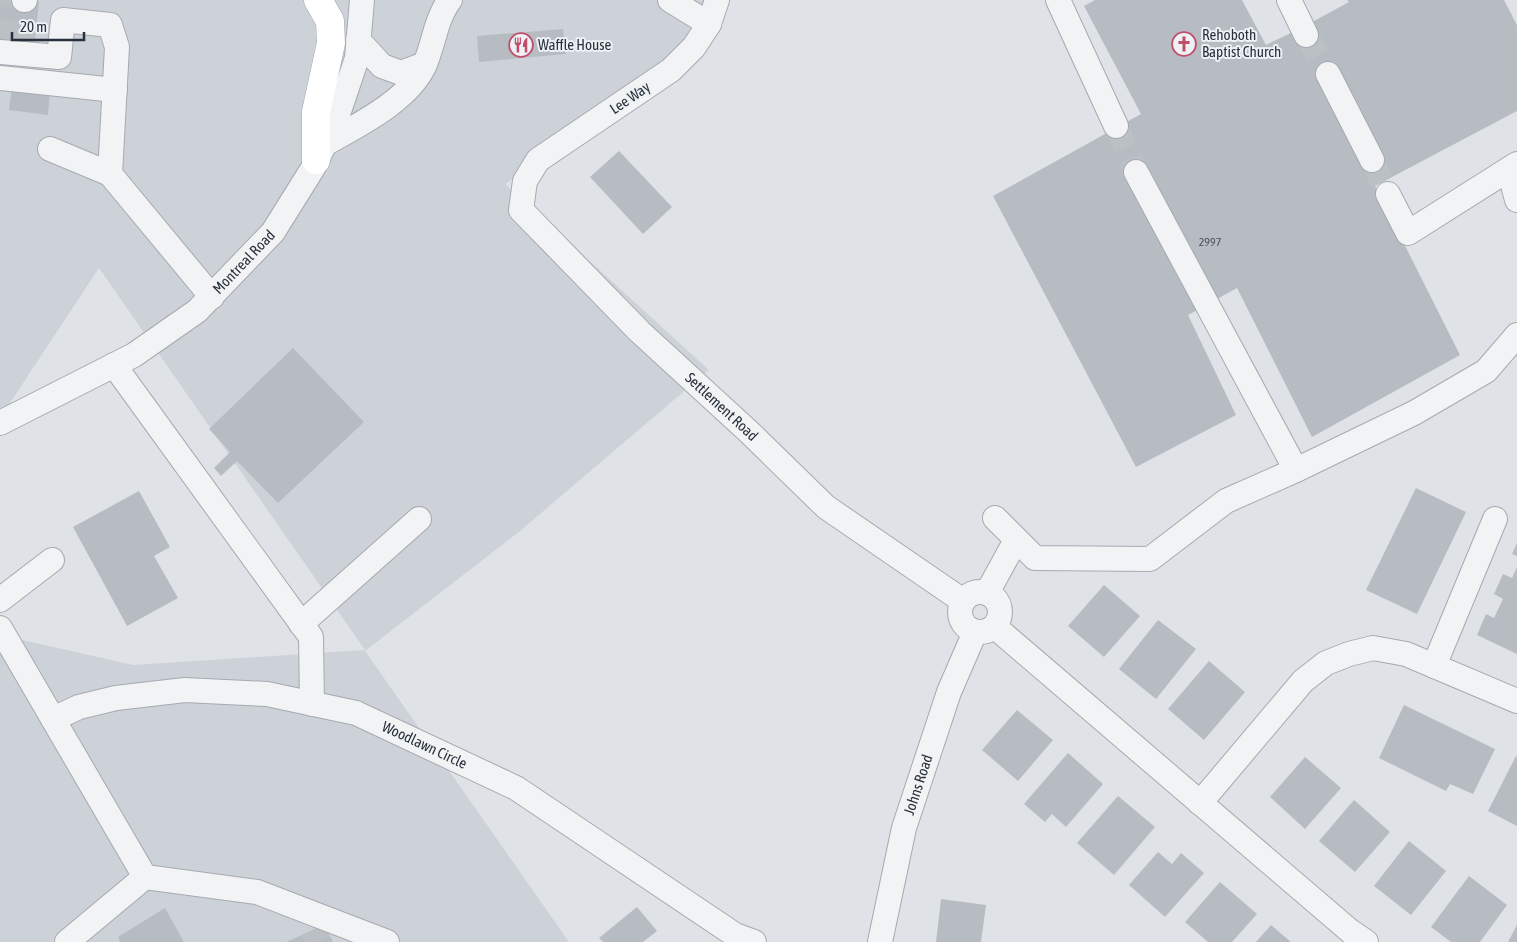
<svg xmlns="http://www.w3.org/2000/svg" width="1517" height="942" viewBox="0 0 1517 942" font-family="'Asap Condensed',sans-serif">
	<style>
		.built { fill: #cdd2d8 }
		.building { fill: #b7bcc3 }
		.lines { fill: none; stroke-linecap: round; stroke-linejoin: round }
		.minor-tunnel { stroke: #bbc0c5; stroke-width: 24; stroke-dasharray: 24 12; stroke-linecap: butt }
		.minor-casing { stroke: #a5aab0; stroke-width: 26 }
		.major-casing { stroke: #9fa8b1; stroke-width: 29 }
		.minor { stroke: #f1f3f5; stroke-width: 24 }
		.major { stroke: #fff; stroke-width: 28 }
		.labels { text-anchor: middle; stroke-width: 4; stroke-linejoin: round; paint-order: stroke }
		.number-label { font-size: 12px; fill: #4c545e }
		.poi-label { font-size: 15px; fill: #29323c; stroke: #eef1f5; text-anchor: start }
		.street-label { font-size: 15px; fill: #29323c; stroke: #eef1f5 }
	</style>
	<rect width="100%" height="100%" fill="#dfe3e7"/>
	<polygon class="built" points="0,0 715,0 671,74 505,184 709,370 520,531 365,651 569,942 0,942 0,635 133,665 365,650 99,268 0,418"/>
	<g class="building">
		<polygon points="0,0 39,2 34,46 0,43"/>
		<polygon points="1095,0 1242,0 1266,45 1303,27 1349,2 1347,0 1504,0 1517,25 1517,111 1375,186 1460,355 1312,437 1237,288 1188,315 1236,415 1136,467 993,196 1141,114 1084,6"/>
		<polygon points="563,29 566,54 479,62 477,36"/>
		<polygon points="12,87 50,91 48,115 9,110"/>
		<polygon points="619,151 672,207 643,234 590,177"/>
		<polygon points="293,348 364,422 278,503 237,461 221,476 214,468 230,452 209,429"/>
		<polygon points="1416,488 1466,512 1417,614 1366,590"/>
		<polygon points="139,491 170,547 154,556 178,598 127,626 73,527"/>
		<polygon points="1517,543 1517,556 1512,554"/>
		<polygon points="1517,567 1517,654 1477,635 1486,614 1494,618 1503,599 1494,594 1503,574 1512,578"/>
		<polygon points="1104,585 1140,616 1104,657 1068,626"/>
		<polygon points="1158,620 1196,649 1156,699 1119,669"/>
		<polygon points="1209,661 1245,692 1204,740 1168,709"/>
		<polygon points="1404,705 1495,749 1473,794 1450,784 1446,791 1379,758"/>
		<polygon points="1017,710 1053,740 1018,781 982,750"/>
		<polygon points="1068,753 1103,784 1066,827 1052,814 1045,822 1024,804"/>
		<polygon points="1516,756 1517,757 1517,826 1488,811"/>
		<polygon points="1305,757 1341,788 1305,829 1270,797"/>
		<polygon points="1118,796 1155,827 1114,875 1077,843"/>
		<polygon points="1354,800 1390,832 1355,872 1319,841"/>
		<polygon points="1409,841 1446,871 1411,915 1374,886"/>
		<polygon points="1158,852 1172,864 1181,853 1204,873 1165,917 1129,885"/>
		<polygon points="1469,876 1507,905 1480,942 1451,942 1431,927"/>
		<polygon points="1220,882 1257,914 1232,942 1208,942 1185,922"/>
		<polygon points="941,899 986,905 981,942 936,942"/>
		<polygon points="637,907 657,931 643,942 603,942 599,938"/>
		<polygon points="165,908 184,942 120,942 118,937"/>
		<polygon points="324,925 333,942 286,942"/>
		<polygon points="1271,925 1291,942 1256,942"/>
		<polygon points="1517,925 1517,942 1508,942"/>
	</g>
	<g class="lines">
		<g class="minor-tunnel">
			<polyline points="1306,35 1328,74"/>
			<polyline points="1,43 2,0"/>
			<polyline points="23,45 24,0"/>
			<polyline points="1116,126 1136,172"/>
			<polyline points="1372,160 1388,194"/>
			<polyline points="312,930 318,942"/>
		</g>
		<g class="minor-casing">
			<g id="minor">
				<polyline points="24,0 25,0"/>
				<polyline points="670,0 709,24"/>
				<path id="s1" d="M717,0l-8,24 -15,23 -23,23 -133,90 -13,21 -4,29 119,122 109,100 77,75 137,94"/>
				<polyline points="1058,0 1116,126"/>
				<polyline points="1289,0 1306,35"/>
				<polyline points="358,40 382,66 401,73 425,64"/>
				<polyline points="0,52 59,57 63,20 110,25 117,47 110,174"/>
				<polyline points="1328,74 1372,160"/>
				<polyline points="0,78 115,90"/>
				<path d="M325,144c33,-19 85,-44 100,-80 9,-21 11,-46 25,-64"/>
				<polyline points="50,149 110,174 212,297"/>
				<polyline points="1509,170 1517,200"/>
				<polyline points="1136,172 1296,470"/>
				<polyline points="1388,194 1408,233 1517,164"/>
				<polyline points="114,365 311,637 312,704"/>
				<path id="s2" d="M0,423l134,-68 63,-44 76,-79 40,-64 22,-45 22,-65 5,-58"/>
				<polyline points="995,518 1035,558 1150,559 1226,501 1296,470 1414,413 1486,371 1517,335"/>
				<circle cx="980" cy="612" r="20"/>
				<polyline points="987,593 1016,540"/>
				<polyline points="0,600 52,560"/>
				<polyline points="301,624 419,519"/>
				<polyline points="995,627 1350,931 1366,942"/>
				<polyline points="0,628 145,877"/>
				<polyline points="1434,666 1495,519"/>
				<path id="s3" d="M53,719l26,-12 37,-9 69,-8 82,4 89,19 160,75 219,147 19,7"/>
				<polyline points="1200,803 1303,681 1326,663 1349,654 1373,648 1406,654 1517,701"/>
				<polyline points="67,942 145,877 257,892 387,942"/>
				<path id="s4" d="M880,942l24,-114 45,-136 26,-60"/>
			</g>
		</g>
		<g class="major-casing">
			<polyline id="major" points="316,160 316,112 331,43 330,21 318,0"/>
		</g>
		<use href="#minor" class="minor"/>
		<use href="#major" class="major"/>
	</g>
	<defs>
		<g id="church-ring" transform="scale(1.25)"><circle r="9.5" fill="#eef1f5" stroke="#c14f6a" stroke-width="1.5"/><path d="M-1.2-6h2.4v3.5h3.3v2.4h-3.3V6h-2.4V-.1h-3.3v-2.4h3.3Z" fill="#c14f6a"/></g>
		<g id="restaurant-ring" transform="scale(1.25)"><circle r="9.5" fill="#eef1f5" stroke="#c14f6a" stroke-width="1.5"/><path d="M-5-6h1v4h1v-4h1v4h1v-4h1v5L-1.5 .5V6h-2V.5L-5-1ZM5-6V6H3V1.5H1.5Q1.5-4 5-6Z" fill="#c14f6a"/></g>
	</defs>
	<g fill-rule="evenodd">
		<use href="#church-ring" x="1184" y="44"/>
		<use href="#restaurant-ring" x="521" y="45"/>
	</g>
	<g class="labels">
		<g class="number-label">
			<text x="1210" y="246">2997</text>
		</g>
		<g class="poi-label">
			<text x="1202" y="40">Rehoboth<tspan x="1202" dy="17">Baptist Church</tspan></text>
			<text x="538" y="50">Waffle House</text>
		</g>
		<g class="street-label">
			<text transform="translate(630 98) rotate(-34)" y="5">Lee Way</text>
			<text dy="5" stroke="none"><textPath href="#s2" startOffset="295">Montreal Road</textPath></text>
			<text dy="5" stroke="none"><textPath href="#s1" startOffset="581">Settlement Road</textPath></text>
			<text dy="5" stroke="none"><textPath href="#s3" startOffset="385">Woodlawn Circle</textPath></text>
			<text dy="5" stroke="none"><textPath href="#s4" startOffset="162">Johns Road</textPath></text>
		</g>
	</g>
	<path d="M12 32v8h72v-8" fill="none" stroke="#29323c" stroke-width="2.5"/>
	<text x="20" y="32" font-size="15" fill="#29323c" stroke="#eef1f5" stroke-width="4" paint-order="stroke">20 m</text>
</svg>
